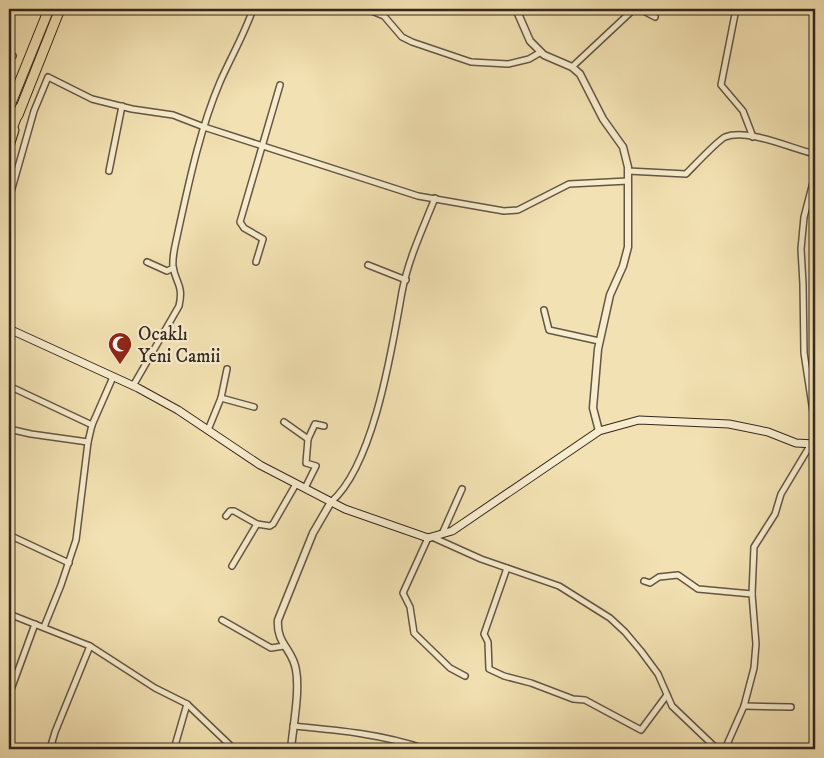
<svg xmlns="http://www.w3.org/2000/svg" width="824" height="758" viewBox="0 0 824 758" font-family="'IM FELL DW Pica',serif">
	<style>
		.lines { fill: none; stroke-linecap: round; stroke-linejoin: round }
		.minor-casing { stroke: #635644; stroke-width: 8 }
		.tertiary-casing { stroke: #635644; stroke-width: 9 }
		.secondary-casing { stroke: #33271f; stroke-width: 9 }
		.trunk-casing { stroke: #33271f; stroke-width: 11 }
		.motorway-casing { stroke: #33271f; stroke-width: 11 }
		.minor { stroke: #f7eccd; stroke-width: 5 }
		.tertiary { stroke: #f7eccd; stroke-width: 6 }
		.secondary { stroke: #f7eccd; stroke-width: 7 }
		.trunk { stroke: #f2e1b2; stroke-width: 9 }
		.motorway { stroke: #f2e1b2; stroke-width: 9 }
		.labels { text-anchor: middle; stroke-width: 4.5; stroke-linejoin: round; paint-order: stroke }
		.poi-label { font-size: 19px; fill: #33271f; stroke: #f7eccd; text-anchor: start }
	</style>
	<rect width="100%" height="100%" fill="#f2e1b2"/>
	<filter id="stains"><feTurbulence type="fractalNoise" baseFrequency=".004" numOctaves="4"/><feColorMatrix values="0 0 0 0 .2 0 0 0 0 .09 0 0 0 0 .02 0 0 0 .5 -.17"/></filter>
	<radialGradient id="worn" r=".72"><stop offset=".6" stop-color="#630" stop-opacity="0"/><stop offset="1" stop-color="#630" stop-opacity=".3"/></radialGradient>
	<g class="lines">
		<g class="minor-casing">
			<g id="minor">
				<polyline points="367,9 384,16 402,37 412,42 471,62 508,64 529,59 541,52"/>
				<polyline points="640,9 655,17"/>
				<polyline points="736,9 721,85 743,111 753,137"/>
				<polyline points="9,53 13,56"/>
				<polyline points="572,67 634,9"/>
				<polyline points="109,171 122,106"/>
				<path d="M628,171l58,3c8,-8 31,-33 39,-37 23,-9 67,12 90,17"/>
				<polyline points="815,175 804,217 801,249 803,284 804,353 815,425"/>
				<polyline points="9,199 34,111 48,77 92,99 132,109 173,115 204,127 418,196 504,211 518,210 569,184 628,181"/>
				<polyline points="147,262 167,271 173,268"/>
				<polyline points="256,262 263,239 244,228 240,222 280,85"/>
				<polyline points="368,265 406,280"/>
				<polyline points="544,310 549,330 599,341"/>
				<polyline points="9,339 12,330"/>
				<polyline points="9,386 92,425"/>
				<path d="M133,386l46,-80c5,-22 -4,-23 -6,-40 -1,-12 3,-23 5,-34 11,-50 22,-103 42,-150 11,-25 24,-47 33,-73"/>
				<polyline points="221,398 254,407"/>
				<polyline points="284,422 308,439 306,463 316,466 305,488"/>
				<polyline points="9,429 31,434 88,442"/>
				<polyline points="208,430 221,398 227,369"/>
				<polyline points="308,439 315,424 324,426"/>
				<path d="M331,502c43,-37 61,-154 71,-210 6,-32 21,-64 33,-94"/>
				<polyline points="226,516 230,511 234,511 257,524 270,526 273,524 296,484"/>
				<polyline points="442,534 462,489"/>
				<polyline points="9,535 69,563"/>
				<polyline points="432,537 481,559 559,586 610,618 625,632 641,651 658,674 672,706 717,749"/>
				<polyline points="428,538 403,593 410,607 414,633 450,668 465,676"/>
				<polyline points="232,566 257,524"/>
				<polyline points="507,568 484,634 488,642 489,669 504,676 531,683 573,699 585,700 641,730 667,695"/>
				<polyline points="644,581 650,583 659,577 678,575 698,589 752,594"/>
				<polyline points="9,614 90,646 155,688 187,704 234,749"/>
				<polyline points="222,620 271,648 284,646"/>
				<polyline points="44,627 61,585 76,540 88,442 92,425 113,377"/>
				<polyline points="9,695 35,624"/>
				<polyline points="744,706 791,707"/>
				<path d="M293,726c43,4 90,8 132,23"/>
				<polyline points="50,749 55,732 90,646"/>
				<polyline points="174,749 187,704"/>
				<polyline points="725,749 744,706 754,668 756,644 752,594 754,547 775,514 781,494 811,444"/>
			</g>
		</g>
		<g class="tertiary-casing">
			<g id="tertiary">
				<polyline points="516,9 530,41 544,55 572,67 580,74 603,119 623,147 628,167 628,247 623,266 610,295 598,349 593,408 599,431"/>
				<path d="M291,749c2,-22 9,-58 5,-79 -3,-21 -20,-26 -18,-50l35,-87 18,-31"/>
			</g>
		</g>
		<g class="secondary-casing">
			<polyline id="secondary" points="9,329 138,388 178,410 260,465 345,509 428,538 452,531 599,431 639,420 729,424 768,432 796,443 815,444"/>
		</g>
		<g class="trunk-casing">
			<g id="trunk">
				<polyline points="9,108 49,9"/>
				<polyline points="18,115 60,9"/>
				<polyline points="9,146 14,130"/>
			</g>
		</g>
		<g class="motorway-casing">
			<g id="motorway">
				<polyline points="9,110 11,104"/>
				<polyline points="9,136 20,108"/>
			</g>
		</g>
		<use href="#minor" class="minor"/>
		<use href="#tertiary" class="tertiary"/>
		<use href="#secondary" class="secondary"/>
		<use href="#trunk" class="trunk"/>
		<use href="#motorway" class="motorway"/>
	</g>
	<defs>
		<g id="mosque-pin" transform="scale(1.25)"><path d="M0 17L-7.5 6A9.5 9.5 0 1 1 7.5 6Z" fill="#8f2418" stroke="#f7eccd"/><path d="M3.5-4.9A6 6 0 1 0 3.5 4.9A5 5 0 1 1 3.5-4.9Z" fill="#fff"/></g>
	</defs>
	<g fill-rule="evenodd">
		<use href="#mosque-pin" x="120" y="344"/>
	</g>
	<g class="labels">
		<g class="poi-label">
			<text x="138" y="340">Ocaklı<tspan x="138" dy="22">Yeni Camii</tspan></text>
		</g>
	</g>
	<rect width="824" height="758" fill="none" stroke="#f2e1b2" stroke-width="30"/>
	<rect x="10" y="10" width="804" height="738" fill="none" stroke="#33271f" stroke-width="2.5"/>
	<rect x="15" y="15" width="794" height="728" fill="none" stroke="#33271f"/>
	<rect width="100%" height="100%" filter="url(#stains)"/>
	<rect width="100%" height="100%" fill="url(#worn)"/>
</svg>
